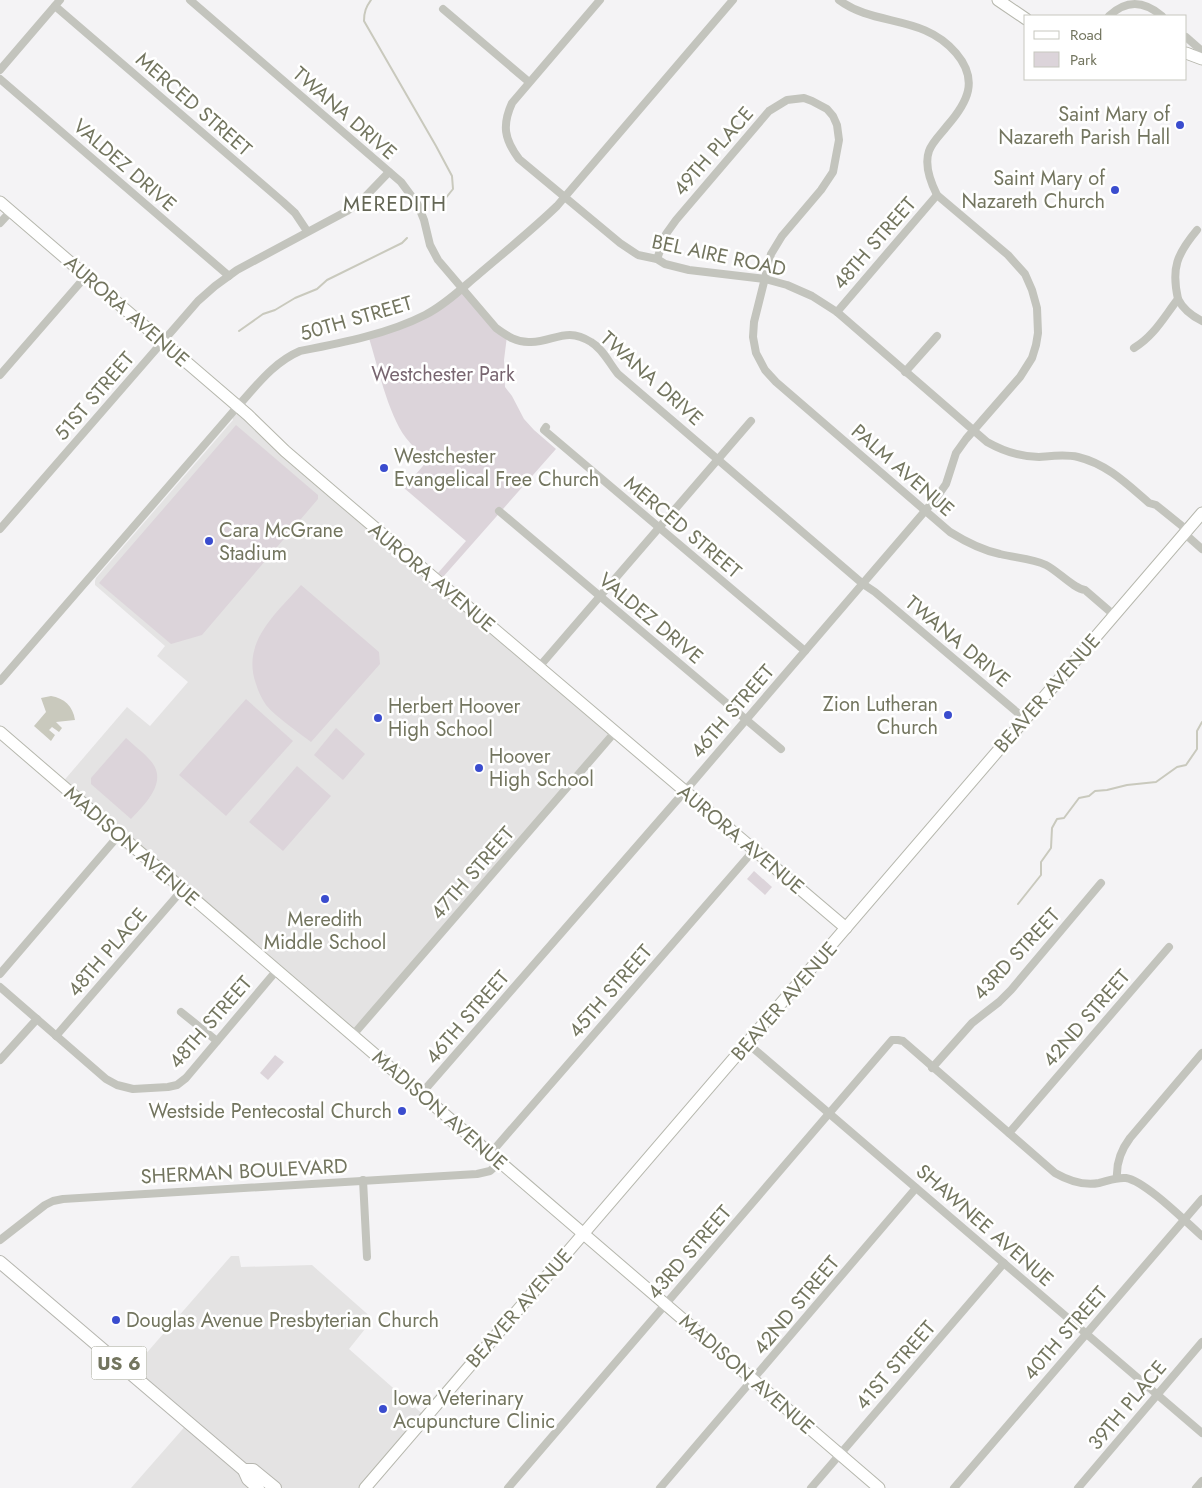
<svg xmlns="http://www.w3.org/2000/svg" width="1202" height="1488" viewBox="0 0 1202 1488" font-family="Jost,sans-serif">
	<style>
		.built { fill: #e4e3e3 }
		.green { fill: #dcd4da }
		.water { fill: #c9c9bd }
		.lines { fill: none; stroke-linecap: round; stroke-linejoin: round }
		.stream { stroke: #c9c9bd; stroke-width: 2 }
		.secondary-casing { stroke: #b6b7ad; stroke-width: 13 }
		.primary-casing { stroke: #b6b6af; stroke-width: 14 }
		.street { stroke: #c3c4bd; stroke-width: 8 }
		.secondary { stroke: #fff; stroke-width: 11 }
		.primary { stroke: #fff; stroke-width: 12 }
		.poi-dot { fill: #3a4cce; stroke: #fff; stroke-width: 2 }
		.labels { text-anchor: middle; stroke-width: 5; stroke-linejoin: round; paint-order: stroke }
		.shield { fill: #fff; stroke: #9d9e8f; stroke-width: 1 }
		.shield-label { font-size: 19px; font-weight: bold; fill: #73755f }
		.street-label { font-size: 20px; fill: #73755f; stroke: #fff }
		.poi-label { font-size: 20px; fill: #73755f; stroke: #fff; text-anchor: start }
		.park-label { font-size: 20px; fill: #786670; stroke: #fff }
		.neighbourhood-label { font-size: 21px; letter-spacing: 1px; fill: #646655; stroke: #fff }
	</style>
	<rect width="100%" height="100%" fill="#f4f3f5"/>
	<g class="built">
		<polygon points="238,406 615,732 353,1035 61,784 127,707 150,726 188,682 157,656 165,646 95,585 95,581 96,578 233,420 231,414"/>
		<polygon points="231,1256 239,1256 241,1267 312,1265 373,1319 349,1349 426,1417 365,1488 131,1488 188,1423 130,1372"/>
	</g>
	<g class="green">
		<path d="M462,289l45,47 -3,24 1,27 7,9 12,23 10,11 22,19 -113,128 -5,-4 28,-32 -62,-53 24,-28c-8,-7 -16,-14 -22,-22 -19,-26 -28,-72 -38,-103l39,-12z"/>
		<polygon points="236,425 318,495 318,499 202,635 171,644 99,583"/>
		<path d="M301,585l78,67 1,12 -69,78c-13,-10 -35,-25 -45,-37 -4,-6 -8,-14 -10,-21 -15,-42 20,-70 45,-99z"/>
		<polygon points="246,699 293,741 226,816 179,775"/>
		<polygon points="336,728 365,754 343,780 314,755"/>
		<path d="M126,738c7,7 16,13 23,21 21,21 -3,44 -18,60l-40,-35v-6z"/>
		<polygon points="297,766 331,796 283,851 249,822"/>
		<polygon points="754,871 772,887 765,895 747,879"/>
		<polygon points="275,1055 284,1062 268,1080 260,1073"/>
	</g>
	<path class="water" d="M51,696c13,2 22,10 24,24l-19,2 6,6 -3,4 -7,-5 -3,3 6,5 -4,6 -17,-15 12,-14 -5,-14z"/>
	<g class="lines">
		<g class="stream">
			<path d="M371,0c-5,7 -7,12 -7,21l72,125 16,30 1,13 -8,10"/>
			<polyline points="239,331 263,314 275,310 295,298 317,289 327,280 402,243 407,238"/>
			<polyline points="1018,904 1041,875 1041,862 1051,848 1052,828 1057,819 1064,818 1079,798 1089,796 1095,791 1107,790 1127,785 1156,782 1177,767 1186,765 1197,749 1197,731 1202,722"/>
		</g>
		<g class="secondary-casing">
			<g id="secondary">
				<polyline points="998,0 1026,19"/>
				<polyline points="1186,53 1202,59"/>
				<polyline points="0,202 248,415 285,451 334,493 846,928"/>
				<polyline points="0,732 879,1488"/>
				<polyline points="365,1488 1202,513"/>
			</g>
		</g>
		<g class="primary-casing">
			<g id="primary">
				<polyline points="0,1262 244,1470 248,1479 258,1488"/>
				<polyline points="244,1470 253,1470 275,1488"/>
			</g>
		</g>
		<g class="street">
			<path d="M190,0l211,182 17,23 6,15 6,25 8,15 58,68c11,8 21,15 35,14 23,0 35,-16 60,0 12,7 18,21 27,32l245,210 12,8 150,127"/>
			<path d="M600,0l-88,103c-10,22 -8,36 7,56l101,84 18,12 19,4 8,5 24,6 76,9 22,6 25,11 25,16 150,130c16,9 33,15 52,15 13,-1 26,-3 39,0 29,7 49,27 71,46l7,2 31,25"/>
			<polyline points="55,6 283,202 295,213 307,231"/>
			<polyline points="443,9 529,82"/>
			<path d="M1109,16c17,-16 34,-16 53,0"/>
			<polyline points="1186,37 1202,51"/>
			<polyline points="0,70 60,0"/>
			<polyline points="0,79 229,276"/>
			<polyline points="0,223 11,211"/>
			<path d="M657,259l9,-25 10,-14 93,-109 18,-11 17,-2 8,3 15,8 6,7 4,9 2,15 -6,32 -12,18 -39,46 -11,18 -17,68 -1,15 3,16 9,17 11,12 174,150c16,10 31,18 50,22 15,4 32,4 46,11 12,6 28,24 39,25l29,25"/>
			<path d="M1178,299c5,10 14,17 24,22"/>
			<polyline points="837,312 937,195"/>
			<path d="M1134,348c20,-12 30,-31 44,-49 -7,-31 -1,-45 19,-69"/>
			<polyline points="905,372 937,336"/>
			<polyline points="0,375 86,276"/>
			<polyline points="546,427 544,430 805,651"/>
			<polyline points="499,511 781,749"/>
			<polyline points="0,529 198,301 215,286 237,270 347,211 364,198 389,172"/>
			<polyline points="1184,533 1202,549"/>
			<polyline points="539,667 751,421"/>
			<path d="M0,681l238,-275c19,-21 36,-44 62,-55 41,-8 88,-17 125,-36 20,-10 37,-27 54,-41 27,-23 53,-44 78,-68l176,-206"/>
			<polyline points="0,974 119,835"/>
			<polyline points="0,987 106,1079 117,1085 133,1089 168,1087 177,1085 186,1078 277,970"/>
			<polyline points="181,1012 217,1041"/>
			<polyline points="353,1035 615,732"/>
			<polyline points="56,1036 183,889"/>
			<polyline points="747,1043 1202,1433"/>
			<polyline points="0,1060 37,1019"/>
			<polyline points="932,1068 972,1023 999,1002 1011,990 1101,883"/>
			<path d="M421,1094l264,-303 252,-294 9,-13 10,-31 10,-14 54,-62 12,-19 4,-13 2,-12 -1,-25 -5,-18 -7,-16 -17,-19 -71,-60c-6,-12 -13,-30 -8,-44 3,-9 12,-17 18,-25 21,-24 32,-46 9,-73 -33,-39 -81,-26 -117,-53"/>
			<polyline points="1009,1133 1169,947"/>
			<polyline points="490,1154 754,850"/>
			<path d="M1117,1178c-1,-16 4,-28 13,-40l72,-85"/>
			<polyline points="363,1180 367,1257"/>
			<polyline points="0,1240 45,1205 53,1201 63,1199 477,1174 490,1171 500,1162"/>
			<path d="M508,1488l384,-448h6l5,1 152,132c14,8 28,13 44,10 9,-2 17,-6 27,-5 19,3 59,43 76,58"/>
			<polyline points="660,1488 916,1188"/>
			<polyline points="811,1488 1004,1263"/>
			<polyline points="954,1488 1202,1199"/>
			<polyline points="1078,1488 1202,1342"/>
			<polyline points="1196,1488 1202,1481"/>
		</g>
		<use href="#secondary" class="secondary"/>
		<use href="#primary" class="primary"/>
	</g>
	<g class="poi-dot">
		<circle cx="1180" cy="125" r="5"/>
		<circle cx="1115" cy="190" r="5"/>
		<circle cx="384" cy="468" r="5"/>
		<circle cx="209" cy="541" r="5"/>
		<circle cx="948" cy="715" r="5"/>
		<circle cx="378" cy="718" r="5"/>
		<circle cx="479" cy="768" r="5"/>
		<circle cx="325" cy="899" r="5"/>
		<circle cx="402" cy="1111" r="5"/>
		<circle cx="116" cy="1320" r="5"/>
		<circle cx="383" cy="1409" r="5"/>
	</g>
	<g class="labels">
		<rect class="shield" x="91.5" y="1346.5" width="55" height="33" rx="4"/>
		<g class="shield-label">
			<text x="119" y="1370">US 6</text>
		</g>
		<g class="street-label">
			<text transform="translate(194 104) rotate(41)" y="7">MERCED STREET</text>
			<text transform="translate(345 113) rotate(41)" y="7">TWANA DRIVE</text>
			<text transform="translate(713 151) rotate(-49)" y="7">49TH PLACE</text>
			<text transform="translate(125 165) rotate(41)" y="7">VALDEZ DRIVE</text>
			<text transform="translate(874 243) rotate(-49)" y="7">48TH STREET</text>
			<text transform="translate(719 255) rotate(12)" y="7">BEL AIRE ROAD</text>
			<text transform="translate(127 311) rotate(41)" y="7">AURORA AVENUE</text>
			<text transform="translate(356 318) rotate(-16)" y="7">50TH STREET</text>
			<text transform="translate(652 378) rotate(42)" y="7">TWANA DRIVE</text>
			<text transform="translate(94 396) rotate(-49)" y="7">51ST STREET</text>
			<text transform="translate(903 470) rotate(41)" y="7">PALM AVENUE</text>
			<text transform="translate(683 527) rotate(40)" y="7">MERCED STREET</text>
			<text transform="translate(432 577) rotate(40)" y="7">AURORA AVENUE</text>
			<text transform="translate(651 618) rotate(40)" y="7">VALDEZ DRIVE</text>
			<text transform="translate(958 641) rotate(40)" y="7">TWANA DRIVE</text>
			<text transform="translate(1047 693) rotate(-49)" y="7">BEAVER AVENUE</text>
			<text transform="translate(732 711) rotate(-49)" y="7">46TH STREET</text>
			<text transform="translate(741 839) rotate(40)" y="7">AURORA AVENUE</text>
			<text transform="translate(132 846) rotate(41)" y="7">MADISON AVENUE</text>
			<text transform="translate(472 873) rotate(-49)" y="7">47TH STREET</text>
			<text transform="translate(107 952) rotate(-49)" y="7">48TH PLACE</text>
			<text transform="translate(1016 954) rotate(-47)" y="7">43RD STREET</text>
			<text transform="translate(610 991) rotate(-49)" y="7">45TH STREET</text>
			<text transform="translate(784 1001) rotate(-49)" y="7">BEAVER AVENUE</text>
			<text transform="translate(467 1017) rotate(-49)" y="7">46TH STREET</text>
			<text transform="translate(1086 1018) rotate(-49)" y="7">42ND STREET</text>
			<text transform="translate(210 1022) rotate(-49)" y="7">48TH STREET</text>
			<text transform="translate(440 1110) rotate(41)" y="7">MADISON AVENUE</text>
			<text transform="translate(244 1171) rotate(-3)" y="7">SHERMAN BOULEVARD</text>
			<text transform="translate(985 1225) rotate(41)" y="7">SHAWNEE AVENUE</text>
			<text transform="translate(689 1252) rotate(-49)" y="7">43RD STREET</text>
			<text transform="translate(796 1305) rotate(-50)" y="7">42ND STREET</text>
			<text transform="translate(519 1308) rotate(-49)" y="7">BEAVER AVENUE</text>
			<text transform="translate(1065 1333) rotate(-49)" y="7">40TH STREET</text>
			<text transform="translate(895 1365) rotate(-49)" y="7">41ST STREET</text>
			<text transform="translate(747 1374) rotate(41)" y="7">MADISON AVENUE</text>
			<text transform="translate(1127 1405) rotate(-50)" y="7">39TH PLACE</text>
		</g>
		<g class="poi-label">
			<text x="1170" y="121" text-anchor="end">Saint Mary of<tspan x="1170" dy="23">Nazareth Parish Hall</tspan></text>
			<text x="1105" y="185" text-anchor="end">Saint Mary of<tspan x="1105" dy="23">Nazareth Church</tspan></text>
			<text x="394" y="463">Westchester<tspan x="394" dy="23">Evangelical Free Church</tspan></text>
			<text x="219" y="537">Cara McGrane<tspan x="219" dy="23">Stadium</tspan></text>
			<text x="938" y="711" text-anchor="end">Zion Lutheran<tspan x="938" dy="23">Church</tspan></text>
			<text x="388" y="713">Herbert Hoover<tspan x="388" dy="23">High School</tspan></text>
			<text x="489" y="763">Hoover<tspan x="489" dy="23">High School</tspan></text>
			<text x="325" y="926" text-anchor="middle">Meredith<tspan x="325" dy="23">Middle School</tspan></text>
			<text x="392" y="1118" text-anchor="end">Westside Pentecostal Church</text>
			<text x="126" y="1327">Douglas Avenue Presbyterian Church</text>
			<text x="393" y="1405">Iowa Veterinary<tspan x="393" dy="23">Acupuncture Clinic</tspan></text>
		</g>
		<g class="park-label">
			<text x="443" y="381">Westchester Park</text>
		</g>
		<g class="neighbourhood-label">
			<text x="395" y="211">MEREDITH</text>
		</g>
	</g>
	<rect x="1024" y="15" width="162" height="65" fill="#ffffff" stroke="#c7c8bf"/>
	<rect x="1034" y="31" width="25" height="8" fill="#ffffff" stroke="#c7c8bf"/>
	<text x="1070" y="40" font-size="15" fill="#73755f">Road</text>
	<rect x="1034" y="52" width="25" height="15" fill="#dcd4da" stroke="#c7c8bf"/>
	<text x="1070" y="65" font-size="15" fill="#73755f">Park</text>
</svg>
